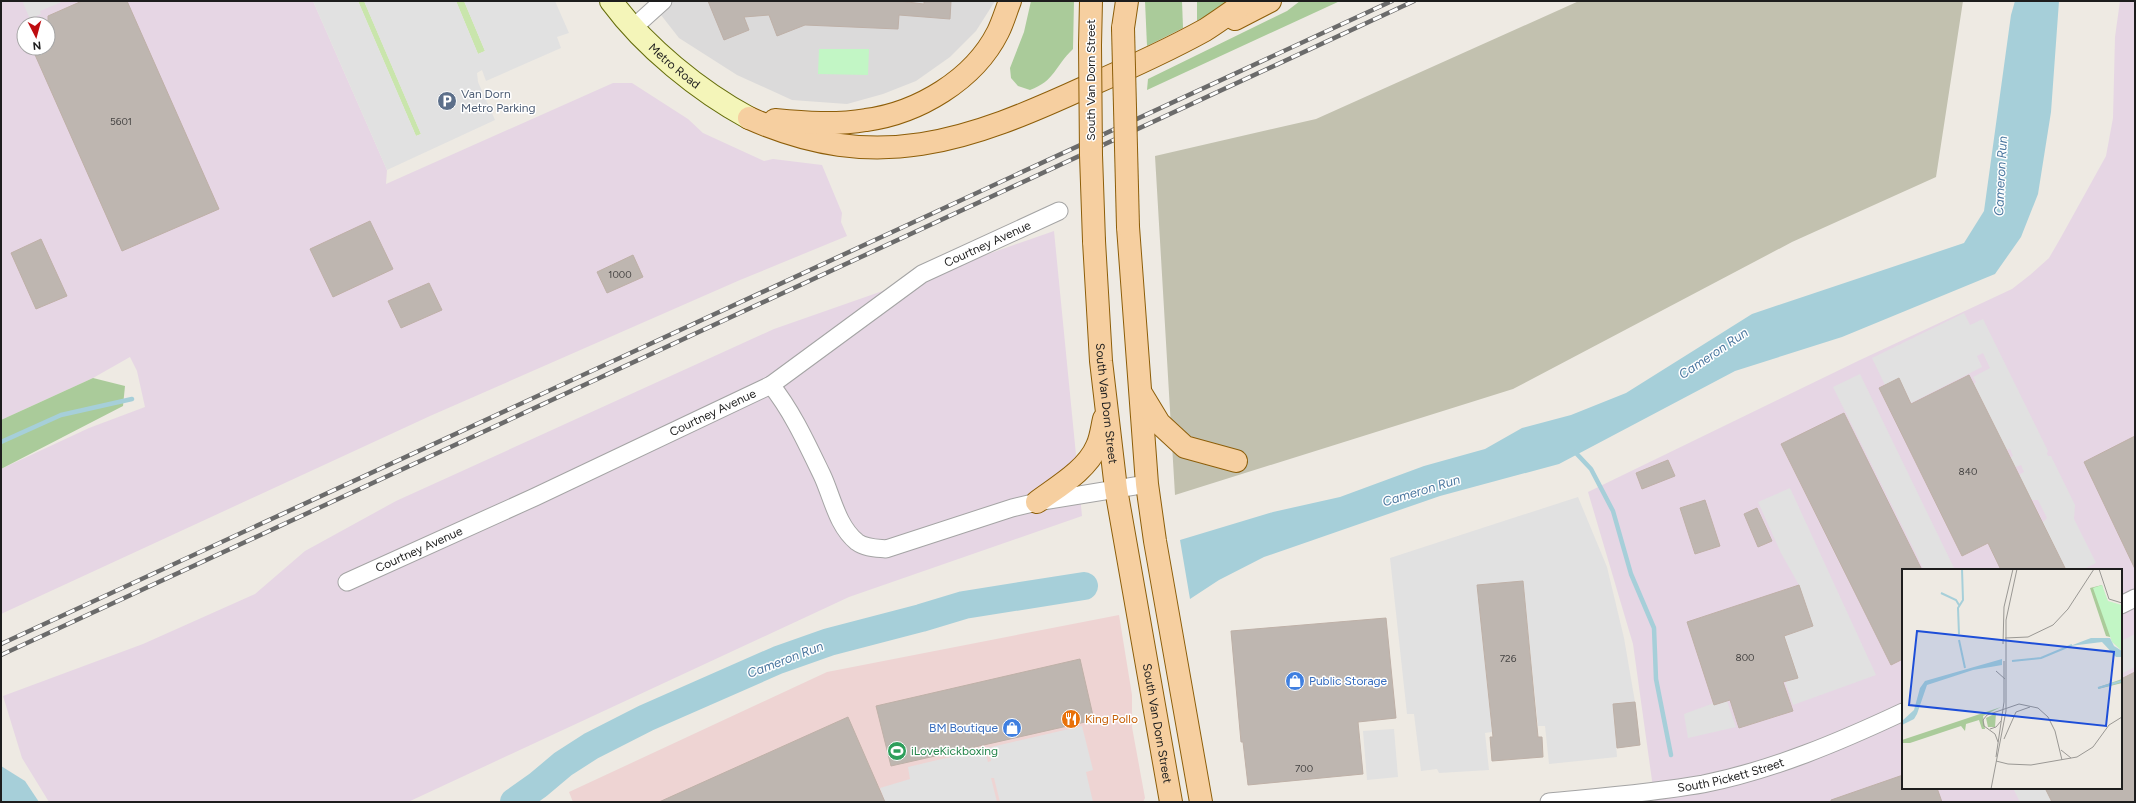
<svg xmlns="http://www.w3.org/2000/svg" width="2136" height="803" viewBox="0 0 2136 803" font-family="Figtree,sans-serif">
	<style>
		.residential { fill: #dbdada }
		.commercial { fill: #eed4d3 }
		.industrial { fill: #e6d6e4; fill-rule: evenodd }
		.construction { fill: #c2c1af }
		.grass { fill: #c9e5ac }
		.forest { fill: #aacb9a }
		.park { fill: #c2f6c5 }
		.parking { fill: #e1e1e1 }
		.water { fill: #a6cfd9 }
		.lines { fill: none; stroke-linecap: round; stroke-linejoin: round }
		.stream { stroke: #a6cfd9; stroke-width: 4.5 }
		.river { stroke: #a6cfd9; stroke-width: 28 }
		.building { fill: #beb6b0; stroke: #beb0a7 }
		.street-casing { stroke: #a4a4a4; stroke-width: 19 }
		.secondary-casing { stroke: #656d0b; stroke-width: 24 }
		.primary-casing { stroke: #8d5e09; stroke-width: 24 }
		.street { stroke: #fff; stroke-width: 17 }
		.secondary { stroke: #f4f5b9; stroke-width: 22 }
		.primary { stroke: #f6cfa0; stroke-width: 22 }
		.rail-casing { stroke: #6b6b6b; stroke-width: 4.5 }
		.rail { stroke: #fff; stroke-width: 3; stroke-dasharray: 9; stroke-linecap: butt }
		.primary-bridge-casing { stroke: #8d5e09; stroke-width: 24; stroke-linecap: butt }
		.primary-bridge { stroke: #f6cfa0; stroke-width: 22 }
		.labels { text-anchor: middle; stroke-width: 3; stroke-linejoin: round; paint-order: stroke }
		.number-label { font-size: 10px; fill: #454342 }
		.street-label { font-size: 12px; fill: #1d1d1d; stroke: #fff }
		.service-label { font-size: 12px; fill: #4e5e75; stroke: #fff; text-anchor: start }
		.shop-label { font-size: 12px; fill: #366cbe; stroke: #fff; text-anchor: start }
		.food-label { font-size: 12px; fill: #c56008; stroke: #fff; text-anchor: start }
		.leisure-label { font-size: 12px; fill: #27864d; stroke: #fff; text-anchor: start }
		.water-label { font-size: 13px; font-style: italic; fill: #4c78a0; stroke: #fff }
		.inset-river { fill: none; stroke: #a6cfd9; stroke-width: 2 }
		.inset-road { fill: none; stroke: #9a9894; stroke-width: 1 }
		.view { fill: #1d4ed8; fill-opacity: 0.15; stroke: #1d4ed8; stroke-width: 2 }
		.inset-edge { fill: none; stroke: #1d1d1d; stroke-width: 2 }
	</style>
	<rect width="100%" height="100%" fill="#eeeae3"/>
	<polygon class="residential" points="650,1 995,1 976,31 950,57 916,81 883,94 847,104 792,100 737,75 679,38"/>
	<polygon class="commercial" points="1119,615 1132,695 1132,727 1145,798 1143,802 573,802 569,792 827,672"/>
	<g class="industrial">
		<path d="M1,1h312l74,169 -1,14 227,-101h19l56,36 15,14 61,28 9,-2 49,6 20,48 -1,9 6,14 -107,44 -310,136 -429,198v-145l88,-41 56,-21 -8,-36 -7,-14 -37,21 -92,42zM24,24h24v24h-24z"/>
		<path d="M2120,1h15v801h-480l-22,-158 -45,-152 272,-132 152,-71 18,-14 19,-17 11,-19 46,-83 7,-38 2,-81zM1903,570h218v218h-218z"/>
		<polygon points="1054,231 1082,516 849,597 408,802 49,802 22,758 3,696 143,644 255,594 305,551 396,501 774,329"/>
	</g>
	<polygon class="construction" points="1579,1 1963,1 1936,177 1792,242 1513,389 1175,495 1155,156 1316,119"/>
	<g class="grass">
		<polygon points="358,1 364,1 421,134 416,136"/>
		<polygon points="456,1 464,1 485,51 478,54"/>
	</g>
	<g class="forest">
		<path d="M1031,1h43l-1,48c-18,17 -18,32 -43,41l-12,-4 -7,-8 -1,-10 14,-36z"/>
		<polygon points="1145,1 1182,1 1183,28 1147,46"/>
		<polygon points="1197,1 1230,1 1197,21"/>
		<polygon points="1300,1 1340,1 1147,90 1148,79 1287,11"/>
		<polygon points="93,378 125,386 123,406 1,469 1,420"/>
	</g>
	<polygon class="park" points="819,49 869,49 868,75 818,74"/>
	<g class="parking">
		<polygon points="24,1 64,1 40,11 41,14 30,19 23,3"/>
		<polygon points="313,1 358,1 416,136 421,134 364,1 456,1 478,54 485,51 464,1 555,1 569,33 557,37 561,48 486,81 482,70 477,73 478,82 495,120 387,170"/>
		<polygon points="1964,313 1970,325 1983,319 2048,451 2047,453 2048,456 2051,456 2075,505 2074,519 2096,563 2082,570 2066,570 2042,523 2047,518 2038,500 2031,500 2019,475 2024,472 2021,465 2015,467 2010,458 2013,456 2010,449 2006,450 1974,384 1976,382 1973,377 1990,368 1983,353 1977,356 1982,367 1911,403 1899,379 1885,385 1872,358"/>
		<polygon points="1860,374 1955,570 1924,570 1833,387"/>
		<polygon points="1790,488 1876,675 1793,705 1785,682 1797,678 1784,636 1813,626 1799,585 1781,553 1758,502"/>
		<polygon points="1578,497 1607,567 1624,638 1635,702 1613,704 1617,757 1549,764 1545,726 1538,726 1523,581 1477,585 1492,732 1485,733 1489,770 1439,773 1437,769 1421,771 1414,714 1407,714 1390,558"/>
		<polygon points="2135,634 2135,667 2121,674 2121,641"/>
		<polygon points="1727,701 1736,727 1688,738 1684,714 1714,703 1715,705"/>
		<polygon points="1082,726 1093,770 1086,772 1093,802 1000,802 994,778 991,778 997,802 885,802 880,788 910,779 908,767 984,749 988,762 991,761 987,748"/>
		<polygon points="1394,729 1398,777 1367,780 1363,731"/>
		<polygon points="2013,788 2045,788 2052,802 2020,802"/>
	</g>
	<g class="water">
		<polygon points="2015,1 2059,1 2051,112 2038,194 2021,237 1995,274 1842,337 1735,371 1559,464 1440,496 1264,557 1219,580 1190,599 1180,540 1273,512 1340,497 1424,466 1485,449 1522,428 1571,415 1626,393 1752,314 1964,243 1984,211 2011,15"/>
		<polygon points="1,766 25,781 39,802 1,802"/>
	</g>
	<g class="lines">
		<g class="stream">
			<polyline points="1,442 61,415 132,399"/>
			<polyline points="1575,452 1591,469 1613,511 1631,574 1654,628 1656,679 1671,755"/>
		</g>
		<polyline class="river" points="514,802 538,785 563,764 591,746 646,718 778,660 829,642 921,618 964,605 1084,586"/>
	</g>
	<g class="building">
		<polygon points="82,1 127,1 219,209 122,251 32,48 48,48 48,16"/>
		<polygon points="708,1 899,1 924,4 924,1 951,1 950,19 899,15 898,29 805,25 777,36 769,15 744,17 749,30 724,40"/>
		<polygon points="370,221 393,269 333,297 310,249"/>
		<polygon points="41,239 67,296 36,309 11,253"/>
		<polygon points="633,255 643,277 607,293 597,272"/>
		<polygon points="429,283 442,310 401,328 388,301"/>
		<polygon points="1969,375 2015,467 2066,570 2001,570 1988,543 1962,556 1879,388 1899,378 1911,404"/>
		<polygon points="1844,413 1922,570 1903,570 1903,659 1891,665 1781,444"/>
		<polygon points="2135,436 2135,569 2084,462"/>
		<polygon points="1668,460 1675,476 1642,489 1636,473"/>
		<polygon points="1705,500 1720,546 1695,554 1680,508"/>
		<polygon points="1757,508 1772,541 1758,547 1744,514"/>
		<polygon points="1523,581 1538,737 1542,737 1543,757 1492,761 1490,737 1493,737 1477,585"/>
		<polygon points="1799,585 1813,626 1784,636 1798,678 1783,682 1793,711 1739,728 1730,700 1714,705 1687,622"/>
		<polygon points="1386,618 1396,718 1358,722 1363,774 1248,785 1243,742 1241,742 1231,631"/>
		<polygon points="1080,659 1094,720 891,766 876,706"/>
		<polygon points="2135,672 2135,802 2052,802 2045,788 2121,788 2121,679"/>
		<polygon points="1635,702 1640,745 1617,748 1613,704"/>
		<polygon points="848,717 885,802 659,802"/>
		<polygon points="1903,775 1903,788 1937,788 1942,802 1831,802 1831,800"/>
	</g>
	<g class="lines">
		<g class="street-casing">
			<g id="street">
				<polyline points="633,28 663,1"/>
				<path d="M771,385c21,26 36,59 51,90 10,21 15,51 35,67 8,6 20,6 29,7l126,-41 25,-6 110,-18"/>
				<path id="s1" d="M347,582l188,-85 236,-112 151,-111 137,-63"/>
				<polyline points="2121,605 2135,598"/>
				<path id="s2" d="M1549,802c51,-5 103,-9 154,-18 70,-14 136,-42 200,-72"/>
			</g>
		</g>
		<g class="secondary-casing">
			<g id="secondary">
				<path id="s3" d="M611,1c34,46 88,90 138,117"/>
			</g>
		</g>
		<g class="primary-casing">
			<g id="primary">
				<polyline points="1235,19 1270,1"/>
				<polyline points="1123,28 1127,1"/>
				<polyline points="1090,45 1091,1"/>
				<path d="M749,118c128,57 219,23 339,-32 39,-17 79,-35 117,-56 14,-9 28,-19 42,-29"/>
				<path d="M775,120c31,3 61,5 91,0 52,-7 108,-40 132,-88 5,-10 8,-21 12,-31"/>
				<polyline points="1128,227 1147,484 1155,541 1201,802"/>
				<path id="s4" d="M1094,241l7,120 15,128 55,313"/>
				<polyline points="1142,395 1159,423 1185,447 1236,461"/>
				<path d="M1037,502c20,-15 50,-32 60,-56 4,-8 5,-19 7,-27"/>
			</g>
		</g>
		<use href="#street" class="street"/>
		<use href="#secondary" class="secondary"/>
		<use href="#primary" class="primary"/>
		<g class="rail-casing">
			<g id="rail">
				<polyline points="1,644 1392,1"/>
				<polyline points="1,655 1414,1"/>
			</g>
		</g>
		<use href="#rail" class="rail"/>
		<g class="primary-bridge-casing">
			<g id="primary-bridge">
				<polyline points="1123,28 1128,227"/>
				<polyline points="1090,45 1091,155 1094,241"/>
			</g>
		</g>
		<use href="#primary-bridge" class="primary-bridge"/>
	</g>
	<defs>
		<g id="parking-disc" transform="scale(1)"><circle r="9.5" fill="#5c6f8a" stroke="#fff"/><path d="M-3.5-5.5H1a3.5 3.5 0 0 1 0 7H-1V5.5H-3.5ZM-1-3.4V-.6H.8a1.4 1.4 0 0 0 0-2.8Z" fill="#fff"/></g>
		<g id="shop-disc" transform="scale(1)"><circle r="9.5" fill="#3f7fe0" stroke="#fff"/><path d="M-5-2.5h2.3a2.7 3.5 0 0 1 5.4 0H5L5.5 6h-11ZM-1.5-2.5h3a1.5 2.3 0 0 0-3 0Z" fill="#fff"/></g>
		<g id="restaurant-disc" transform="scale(1)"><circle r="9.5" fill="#e8710a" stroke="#fff"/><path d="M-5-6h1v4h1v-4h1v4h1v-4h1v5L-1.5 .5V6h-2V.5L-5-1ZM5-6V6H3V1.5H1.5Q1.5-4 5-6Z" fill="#fff"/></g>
		<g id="stadium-disc" transform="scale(1)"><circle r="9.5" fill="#2e9e5b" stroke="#fff"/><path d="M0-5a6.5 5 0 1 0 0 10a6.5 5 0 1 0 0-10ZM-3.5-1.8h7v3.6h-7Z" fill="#fff"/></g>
	</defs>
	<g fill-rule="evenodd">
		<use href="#parking-disc" x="447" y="101"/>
		<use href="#shop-disc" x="1295" y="681"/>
		<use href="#restaurant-disc" x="1071" y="719"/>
		<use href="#shop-disc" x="1012" y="728"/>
		<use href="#stadium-disc" x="897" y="751"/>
	</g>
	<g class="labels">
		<g class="number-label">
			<text x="121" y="125">5601</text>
			<text x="620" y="278">1000</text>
			<text x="1968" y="475">840</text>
			<text x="1745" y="661">800</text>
			<text x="1508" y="662">726</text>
			<text x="1304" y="772">700</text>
		</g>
		<g class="street-label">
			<text dy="4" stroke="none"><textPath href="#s3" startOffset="91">Metro Road</textPath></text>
			<text transform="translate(1091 80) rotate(-90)" y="4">South Van Dorn Street</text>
			<text dy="4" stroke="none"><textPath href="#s1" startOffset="727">Courtney Avenue</textPath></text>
			<text dy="4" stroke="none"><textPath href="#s4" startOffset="163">South Van Dorn Street</textPath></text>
			<text dy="4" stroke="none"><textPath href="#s1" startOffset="403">Courtney Avenue</textPath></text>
			<text dy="4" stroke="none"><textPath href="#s1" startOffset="79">Courtney Avenue</textPath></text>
			<text dy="4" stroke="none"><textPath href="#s4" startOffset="487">South Van Dorn Street</textPath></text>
			<text dy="4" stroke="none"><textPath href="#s2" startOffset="184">South Pickett Street</textPath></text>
		</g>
		<g class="service-label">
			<text x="461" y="98">Van Dorn<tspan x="461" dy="14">Metro Parking</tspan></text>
		</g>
		<g class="shop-label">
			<text x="1309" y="685">Public Storage</text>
			<text x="998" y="732" text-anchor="end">BM Boutique</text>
		</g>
		<g class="food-label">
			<text x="1085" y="723">King Pollo</text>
		</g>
		<g class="leisure-label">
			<text x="911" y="755">iLoveKickboxing</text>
		</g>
		<g class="water-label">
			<text transform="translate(2000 176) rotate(-87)" y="5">Cameron Run</text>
			<text transform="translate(1713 353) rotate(-34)" y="5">Cameron Run</text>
			<text transform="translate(1421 490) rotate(-17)" y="5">Cameron Run</text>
			<text transform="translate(785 659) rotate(-21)" y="5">Cameron Run</text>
		</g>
	</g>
	<g transform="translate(1902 569)">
		<rect width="220" height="220" fill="#eeeae3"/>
		<path d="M200,16l9,51 -1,1 -4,-1 -16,-48zM220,110v4l-24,6 1,-2zM99,138l-18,9 2,13h-3l-3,-9 -13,4 -1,7 -4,-5 -51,17h-8v-3zM94,144l-1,14h-7l-2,-9z" fill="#aacb9a"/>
		<path d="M200,16l6,16 14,4v46l-10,-9 -19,-54z" fill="#c2f6c5"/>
		<path d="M189,69h19l4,8 8,5v6h-6l-14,-15 -32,4zM100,90v6l-29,5 -46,15 -10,29 -3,5 -12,6v-4l12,-11 6,-22 5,-7z" fill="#a6cfd9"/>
		<path class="inset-river" d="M39,24l15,7 3,5M57,65l-1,-26 5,-8 -1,-31M57,71l6,28M110,92l29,-3 31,-13M196,119l24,-7"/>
		<path class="inset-road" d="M197,0l10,30 13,4M103,69l23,-1 25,-12 15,-16 26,-40M101,75l1,-37 9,-38M94,102l9,8M136,139l10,9 7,14 7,29M88,160l6,-2 5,-6M102,170l12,-27 14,-5M96,173l-3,-8 -11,-8 -1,-6 4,-5 32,-11 19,4M159,181l10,8M94,188l8,-55v-41M94,192l12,3 23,1 46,-8 16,-10 16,-22 13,-8M89,220l15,-78v-91l11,-51"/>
		<path class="view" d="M15,62l197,21 -8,74 -197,-21z"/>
		<rect width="220" height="220" class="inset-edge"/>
	</g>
	<rect width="2136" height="803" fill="none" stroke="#1d1d1d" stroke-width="4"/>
	<g transform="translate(36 36) rotate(174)"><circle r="19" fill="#ffffff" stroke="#a5a5a5"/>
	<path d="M0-3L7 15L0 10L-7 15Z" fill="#be0c10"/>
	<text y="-6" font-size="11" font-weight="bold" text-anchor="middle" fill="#1d1d1d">N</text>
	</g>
</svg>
